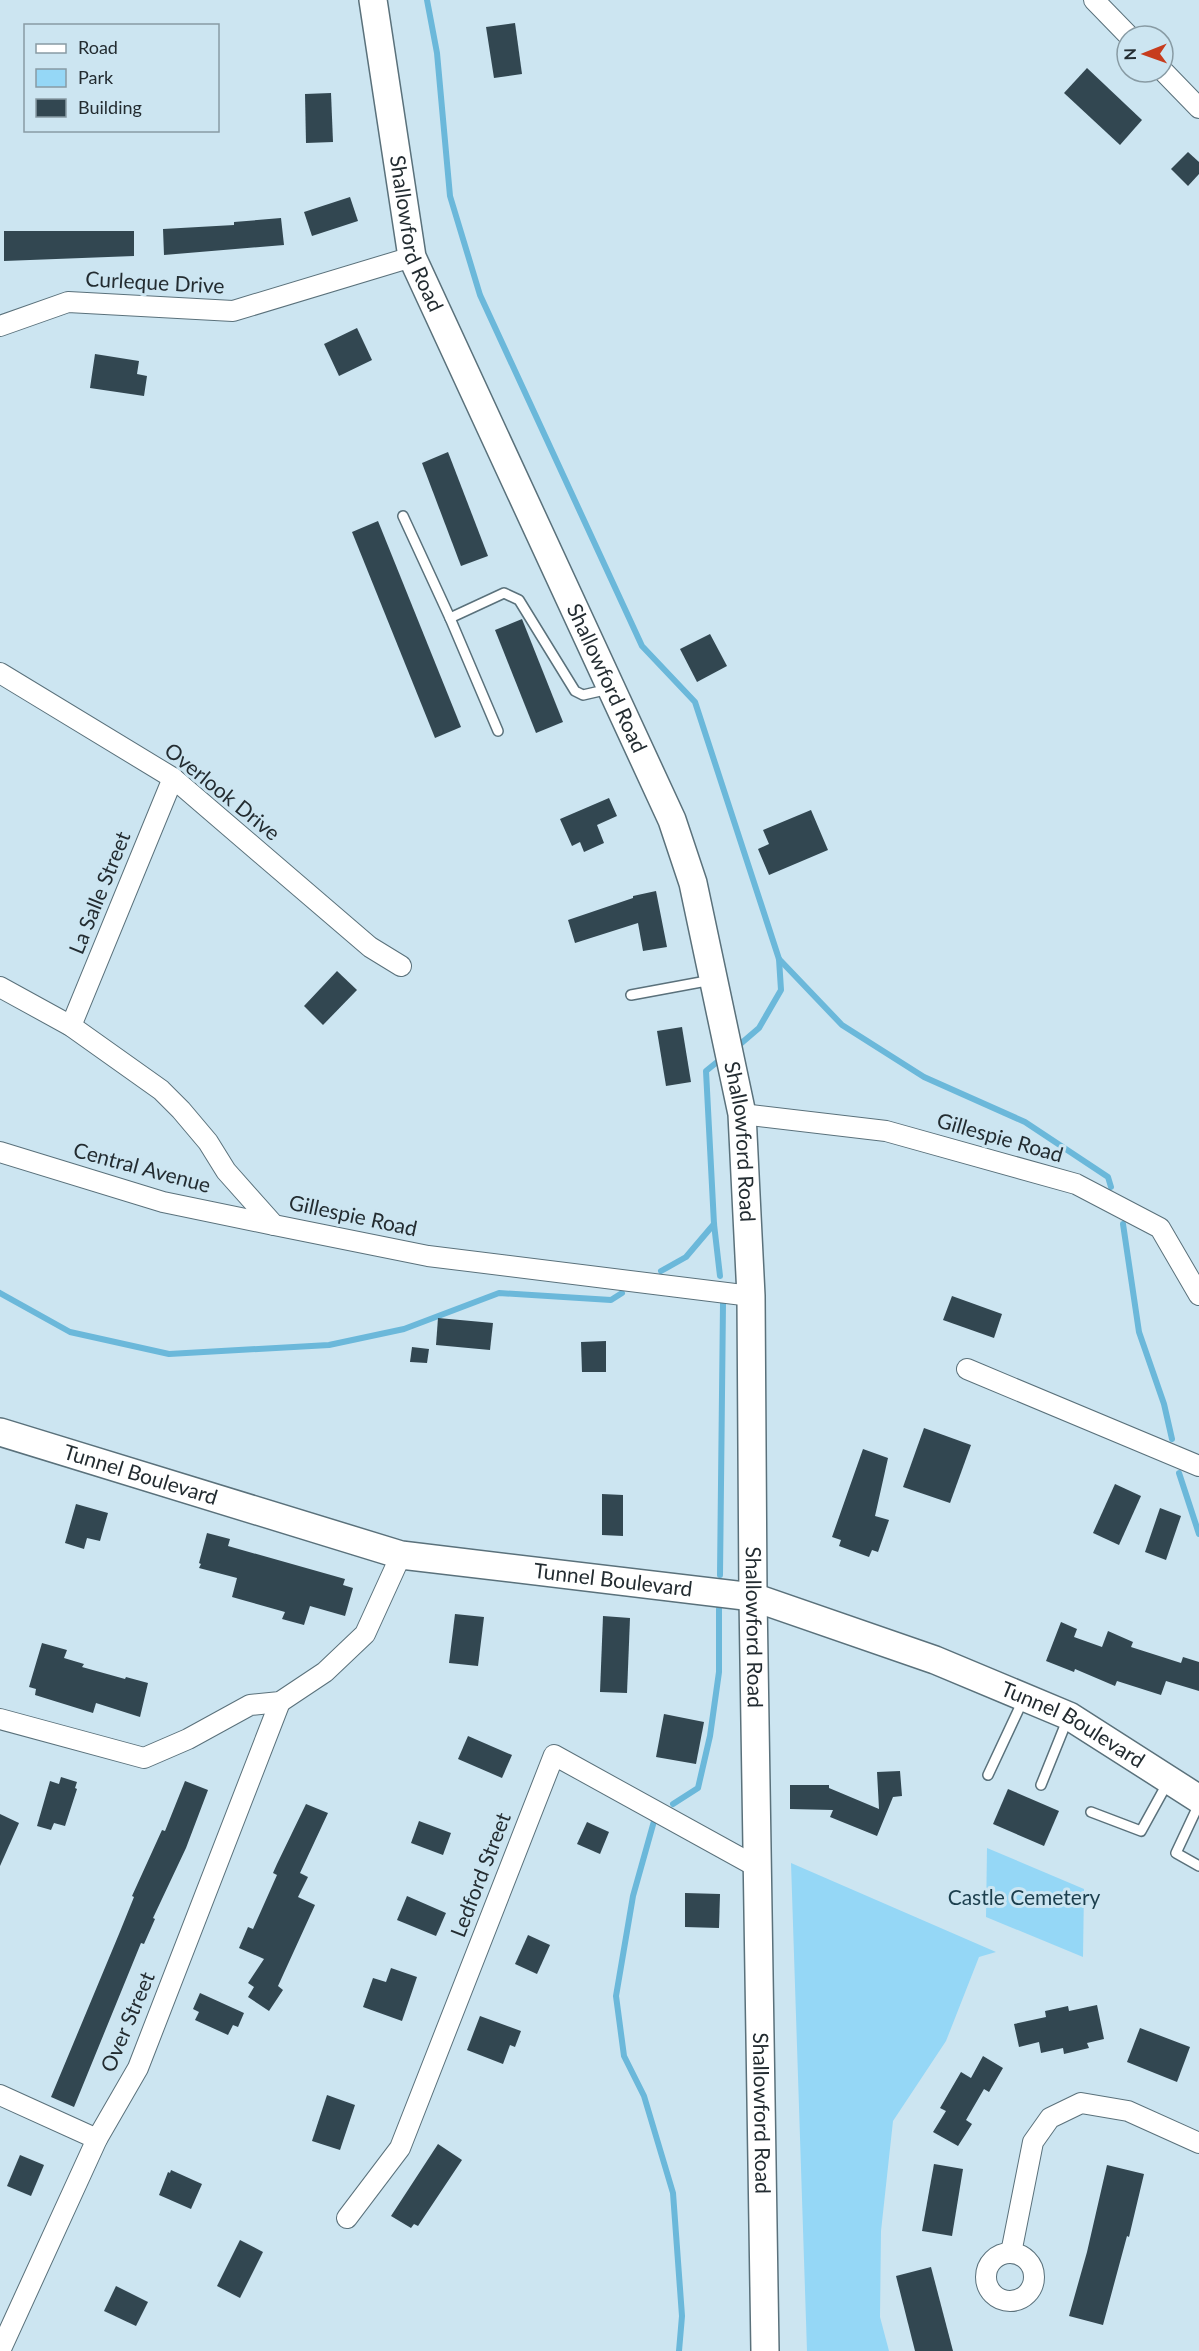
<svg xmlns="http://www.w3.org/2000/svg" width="1199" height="2351" viewBox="0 0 1199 2351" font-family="Lato,sans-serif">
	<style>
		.green { fill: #95d7f6 }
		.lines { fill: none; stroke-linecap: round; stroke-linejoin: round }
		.stream { stroke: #6bb8da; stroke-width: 6 }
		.building { fill: #324751 }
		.lane-casing { stroke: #5a717b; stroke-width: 12 }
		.street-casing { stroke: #5a717b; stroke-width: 22 }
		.secondary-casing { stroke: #5a717b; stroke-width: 30 }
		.lane { stroke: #fff; stroke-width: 9 }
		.street { stroke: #fff; stroke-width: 20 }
		.secondary { stroke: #fff; stroke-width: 27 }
		.labels { text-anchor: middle; stroke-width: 6; stroke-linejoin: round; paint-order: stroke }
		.street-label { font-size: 21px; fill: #232c31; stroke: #cce5f1 }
		.park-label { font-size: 21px; fill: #1b3e4d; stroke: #cce5f1 }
	</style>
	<rect width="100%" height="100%" fill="#cce5f1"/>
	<g class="green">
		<polygon points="987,1848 1084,1889 1083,1957 986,1917"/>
		<polygon points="791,1863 996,1952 979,1957 946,2041 893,2121 881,2231 880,2317 889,2351 807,2351"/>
	</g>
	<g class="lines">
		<g class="stream">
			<polyline points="427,0 437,53 450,196 480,295 642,646 695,702 779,959 781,990 759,1028 738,1046"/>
			<polyline points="779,959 842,1025 924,1077 1025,1122 1108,1177 1111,1187"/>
			<polyline points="1123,1224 1139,1332 1164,1404 1172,1439"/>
			<polyline points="661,1271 686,1257 714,1224"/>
			<polyline points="720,1276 714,1224 706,1071 722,1058"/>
			<polyline points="0,1293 70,1332 169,1354 329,1345 404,1329 499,1293 611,1300 622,1293"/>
			<polyline points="1179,1473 1199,1534"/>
			<polyline points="720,1575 723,1303"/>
			<polyline points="673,1804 698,1788 710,1736 719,1672 719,1609"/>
			<polyline points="656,1814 633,1896 616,1996 624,2056 644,2096 673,2193 682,2316 679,2351"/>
		</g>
	</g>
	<g class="building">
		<polygon points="515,23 522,74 494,78 486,27"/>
		<polygon points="1087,68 1142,120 1120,145 1064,93"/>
		<polygon points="331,93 333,142 306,143 305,94"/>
		<polygon points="1188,152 1199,162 1199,174 1188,186 1171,169"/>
		<polygon points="350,197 358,221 312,236 304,212"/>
		<polygon points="281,218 284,245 164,255 163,229 234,225 234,222"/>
		<polygon points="4,231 134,231 134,256 4,261"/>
		<polygon points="357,328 372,360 339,376 324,344"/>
		<polygon points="95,354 139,361 137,374 147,376 144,396 90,388"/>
		<polygon points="448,452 488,556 461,566 422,463"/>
		<polygon points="378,521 461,727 435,738 352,532"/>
		<polygon points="522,619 563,722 536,733 495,630"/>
		<polygon points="710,634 727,666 697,682 680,649"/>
		<polygon points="609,798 617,816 597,825 604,843 584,852 580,842 572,846 560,819"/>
		<polygon points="811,810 828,850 769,875 758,849 769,844 763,830"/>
		<polygon points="656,891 667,947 643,951 638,923 575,943 568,920 633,898 633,896"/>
		<polygon points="337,971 357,990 323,1025 304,1006"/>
		<polygon points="682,1027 691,1082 666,1086 657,1031"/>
		<polygon points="952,1296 1002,1314 994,1338 943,1320"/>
		<polygon points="438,1318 493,1323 490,1350 436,1345"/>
		<polygon points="606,1341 606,1372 582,1372 581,1342"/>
		<polygon points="412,1347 429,1349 427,1363 410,1362"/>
		<polygon points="924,1428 971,1445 950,1503 903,1487"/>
		<polygon points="863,1449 888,1458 875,1516 889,1520 878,1552 872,1550 869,1557 839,1546 841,1540 832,1537"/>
		<polygon points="1115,1484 1141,1496 1119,1545 1093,1533"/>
		<polygon points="602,1494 623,1495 623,1536 602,1535"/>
		<polygon points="76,1504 108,1513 100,1541 87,1538 84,1549 65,1543"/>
		<polygon points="1160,1508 1181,1516 1166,1560 1145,1552"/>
		<polygon points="207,1533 230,1539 228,1546 345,1579 343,1585 353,1588 345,1616 310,1606 304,1625 282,1619 285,1612 232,1597 237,1578 199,1568 201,1564 199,1563"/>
		<polygon points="455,1614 484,1617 478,1666 449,1663"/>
		<polygon points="603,1616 630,1618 627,1693 600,1692"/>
		<polygon points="1061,1622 1077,1629 1074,1637 1102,1647 1108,1631 1133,1642 1131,1647 1181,1663 1183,1657 1199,1662 1199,1691 1166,1681 1161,1695 1117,1681 1115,1686 1075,1669 1074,1672 1046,1661"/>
		<polygon points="42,1643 67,1650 64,1658 84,1664 82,1667 125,1679 126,1677 148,1683 140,1717 96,1703 93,1713 35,1695 36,1689 29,1687"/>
		<polygon points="664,1714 704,1722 696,1764 656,1757"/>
		<polygon points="468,1736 512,1755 502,1778 458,1759"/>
		<polygon points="900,1771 902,1796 893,1797 877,1836 830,1817 833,1810 790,1809 790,1785 829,1785 829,1788 879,1809 877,1772"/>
		<polygon points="61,1777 77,1782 75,1788 77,1789 65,1826 54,1823 51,1830 37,1826 50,1781 59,1784"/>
		<polygon points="185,1781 208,1790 186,1848 153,1918 155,1919 144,1944 141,1943 74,2107 51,2097 119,1934 134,1897 132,1896 162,1830 165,1831"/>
		<polygon points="1008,1789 1059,1811 1044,1846 993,1824"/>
		<polygon points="306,1804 328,1813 300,1873 308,1877 298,1897 315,1905 278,1986 283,1990 269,2011 248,1997 254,1987 248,1983 264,1959 239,1948 248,1927 253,1929 277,1875 273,1873 277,1864"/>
		<polygon points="0,1814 19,1823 0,1866"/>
		<polygon points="419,1821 451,1833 443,1855 411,1843"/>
		<polygon points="587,1822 609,1832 600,1854 577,1844"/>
		<polygon points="685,1893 720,1894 719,1928 685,1927"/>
		<polygon points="407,1896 446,1913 436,1936 397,1920"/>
		<polygon points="528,1935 550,1945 537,1974 515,1964"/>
		<polygon points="391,1968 417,1977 402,2021 363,2007 373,1978 386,1982"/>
		<polygon points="200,1993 244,2013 238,2027 233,2025 228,2035 195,2020 199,2012 193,2009"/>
		<polygon points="1097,2005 1104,2039 1087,2043 1089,2048 1064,2054 1063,2048 1041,2053 1039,2042 1019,2047 1014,2024 1046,2017 1045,2011 1068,2006 1069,2011"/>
		<polygon points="480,2016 521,2031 515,2047 510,2045 503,2064 467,2050"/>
		<polygon points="1140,2028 1190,2047 1177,2082 1127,2062"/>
		<polygon points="983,2056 1003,2068 989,2092 984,2089 966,2120 972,2124 958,2146 933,2132 946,2111 940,2108 961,2072 971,2078"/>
		<polygon points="327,2095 355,2105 340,2150 312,2141"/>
		<polygon points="438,2144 462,2160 418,2226 414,2224 411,2228 391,2216"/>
		<polygon points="20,2155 44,2165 31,2196 7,2186"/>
		<polygon points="934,2164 963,2169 952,2236 922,2231"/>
		<polygon points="1107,2165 1144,2174 1129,2237 1127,2236 1103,2325 1069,2316 1087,2252"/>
		<polygon points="171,2170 202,2184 191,2209 159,2195 168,2172 170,2173"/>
		<polygon points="240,2240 263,2252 240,2298 217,2286"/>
		<polygon points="931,2267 953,2351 915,2351 896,2276"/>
		<polygon points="116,2286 148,2302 136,2326 104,2311"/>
	</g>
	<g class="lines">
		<g class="lane-casing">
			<g id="lane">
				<polyline points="403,516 450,618 504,593 519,600 575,691 583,695 609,689"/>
				<polyline points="450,618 498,731"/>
				<polyline points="631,995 712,980"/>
				<polyline points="988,1775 1024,1698"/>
				<polyline points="1041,1785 1068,1718"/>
				<polyline points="1199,1804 1176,1853 1199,1866"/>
				<polyline points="1091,1812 1141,1831 1168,1782"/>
			</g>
		</g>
		<g class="street-casing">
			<g id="street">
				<polyline points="1094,0 1129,36"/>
				<polyline points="1163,71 1199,108"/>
				<polyline points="0,326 68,302 233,311 412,257"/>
				<polyline points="0,673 173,778 370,947 401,966"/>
				<polyline points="0,987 71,1026 161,1090 181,1110 208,1142 226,1171 274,1225 428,1256 751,1296"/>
				<polyline points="71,1026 173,778"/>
				<polyline points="742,1114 886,1131 1076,1184 1160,1228 1199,1295"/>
				<polyline points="0,1152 163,1202 274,1225"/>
				<polyline points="967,1369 1199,1466"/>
				<polyline points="0,1719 144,1758 188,1739 250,1705 280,1702 325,1672 365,1634 401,1555"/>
				<polyline points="0,2095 97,2139"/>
				<polyline points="347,2218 400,2148 554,1755 757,1867"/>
				<polyline points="1011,2253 1033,2142 1050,2118 1081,2103 1128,2111 1199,2143"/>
				<circle cx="1010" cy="2277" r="24"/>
				<polyline points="0,2351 97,2139 138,2068 280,1702"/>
			</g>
		</g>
		<g class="secondary-casing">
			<g id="secondary">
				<path id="s1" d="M373,0l39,257 260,563 21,63 49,231 9,182 2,301 12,754"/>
				<path id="s2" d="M0,1432l401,123 352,42 182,63 134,56 130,83"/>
			</g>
		</g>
		<use href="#lane" class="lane"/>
		<use href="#street" class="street"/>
		<use href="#secondary" class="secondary"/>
	</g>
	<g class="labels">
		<g class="street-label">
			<text dy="7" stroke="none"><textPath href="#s1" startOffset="238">Shallowford Road</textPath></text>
			<text transform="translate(155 283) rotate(3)" y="7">Curleque Drive</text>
			<text dy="7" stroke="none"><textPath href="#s1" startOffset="724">Shallowford Road</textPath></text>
			<text transform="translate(222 792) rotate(39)" y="7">Overlook Drive</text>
			<text transform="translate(100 893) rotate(-68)" y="7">La Salle Street</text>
			<text transform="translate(1000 1138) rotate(16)" y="7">Gillespie Road</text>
			<text dy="7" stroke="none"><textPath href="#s1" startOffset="1210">Shallowford Road</textPath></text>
			<text transform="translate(142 1168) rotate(15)" y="7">Central Avenue</text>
			<text transform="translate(353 1216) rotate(12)" y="7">Gillespie Road</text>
			<text dy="7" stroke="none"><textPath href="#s2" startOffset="147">Tunnel Boulevard</textPath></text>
			<text dy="7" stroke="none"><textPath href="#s2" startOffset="633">Tunnel Boulevard</textPath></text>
			<text dy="7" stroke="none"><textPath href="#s1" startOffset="1696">Shallowford Road</textPath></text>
			<text dy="7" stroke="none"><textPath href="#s2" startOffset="1119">Tunnel Boulevard</textPath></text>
			<text transform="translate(481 1875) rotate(-69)" y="7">Ledford Street</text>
			<text transform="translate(128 2022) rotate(-67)" y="7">Over Street</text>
			<text dy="7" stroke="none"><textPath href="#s1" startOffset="2182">Shallowford Road</textPath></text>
		</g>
		<g class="park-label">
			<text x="1024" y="1905">Castle Cemetery</text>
		</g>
	</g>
	<rect x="24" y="24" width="195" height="108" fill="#cce5f1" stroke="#889ba4" stroke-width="1.5"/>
	<rect x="36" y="44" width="30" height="9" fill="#ffffff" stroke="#889ba4" stroke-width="1.5"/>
	<text x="78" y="54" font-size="18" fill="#232c31">Road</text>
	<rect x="36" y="69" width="30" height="18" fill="#95d7f6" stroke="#889ba4" stroke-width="1.5"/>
	<text x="78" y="84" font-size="18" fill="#232c31">Park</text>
	<rect x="36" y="99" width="30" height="18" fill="#324751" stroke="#889ba4" stroke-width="1.5"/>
	<text x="78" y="114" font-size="18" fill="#232c31">Building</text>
	<g transform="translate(1145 54) rotate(269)"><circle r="28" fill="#cce5f1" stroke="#889ba4" stroke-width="1.5"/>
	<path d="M0-4.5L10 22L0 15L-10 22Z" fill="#c73c1d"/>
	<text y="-9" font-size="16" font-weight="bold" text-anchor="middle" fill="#232c31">N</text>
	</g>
</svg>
